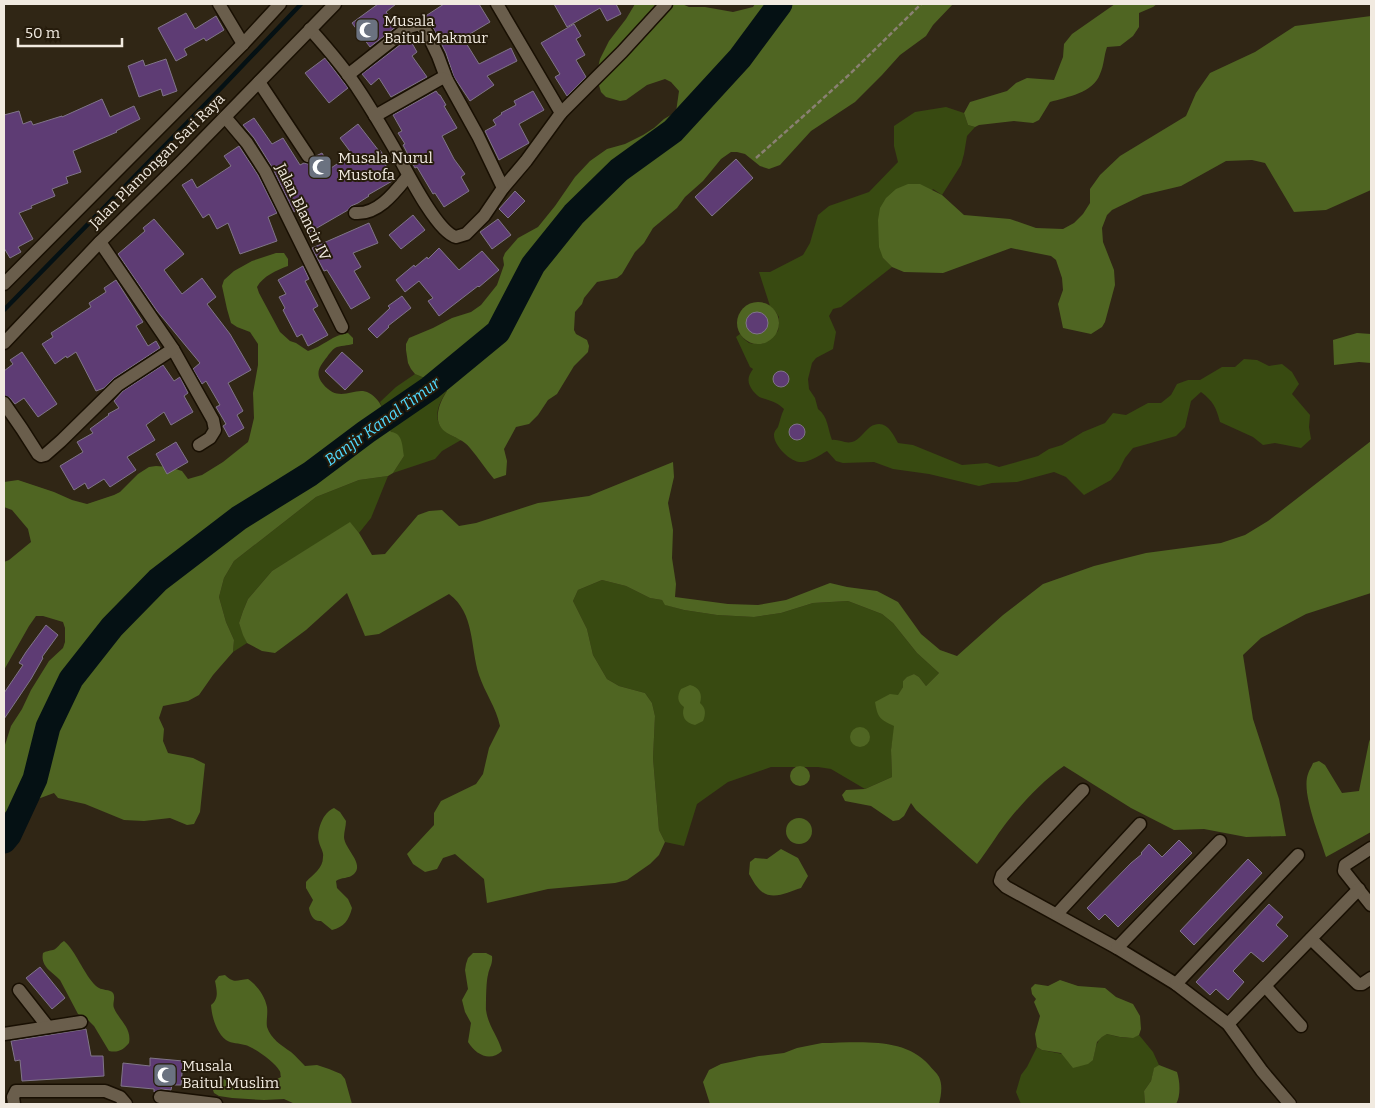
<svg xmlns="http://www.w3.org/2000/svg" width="1375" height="1108" viewBox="0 0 1375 1108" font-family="Bitter,serif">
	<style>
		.green { fill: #384a11 }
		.forest { fill: #4f6522 }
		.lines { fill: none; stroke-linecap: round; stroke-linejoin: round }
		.stream { stroke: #051114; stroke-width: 4.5 }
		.river { stroke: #051114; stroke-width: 25 }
		.building { fill: #5e3c74; stroke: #807588 }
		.minor-casing { stroke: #180f02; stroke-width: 15 }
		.path { stroke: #8a8173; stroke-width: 2.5; stroke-dasharray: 5 2.5; stroke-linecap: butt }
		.minor { stroke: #6a5e4c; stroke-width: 12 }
		.labels { text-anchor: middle; stroke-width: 4; stroke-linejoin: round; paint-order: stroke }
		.poi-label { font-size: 15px; fill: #f1eae0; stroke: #261c0c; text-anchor: start }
		.street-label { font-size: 15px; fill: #f1eae0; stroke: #261c0c }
		.water-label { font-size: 16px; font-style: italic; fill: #50d9fe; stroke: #261c0c }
	</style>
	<rect width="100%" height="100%" fill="#302615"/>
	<g class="green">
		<path d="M946,107l18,6 4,12 7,2 -8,9 -3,18 -3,11 -19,30 -9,-6 -50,69 9,9 -51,40 -8,2 -4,7 7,16 -3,17 -17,9 -4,5 -4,16 1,10 6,9 3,11c10,7 10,21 14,31 7,-1 13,4 20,2 4,-1 7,-4 10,-7 3,-3 8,-9 12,-10 13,-5 19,9 24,18l15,2 49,20 25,-2 12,4 39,-11 11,-7 13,-4 21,-13 22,-9 8,-10 13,2 22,-12h13l10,-8 6,-11 11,-4h12l22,-13h13l9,-8 13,1 12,6 13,-2 10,8 7,12 -7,10 18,21 -1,12 2,12 -10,9 -26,-5 -12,2 -10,-8 -33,-15c-4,-15 -7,-21 -19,-30l-10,9 -6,26 -9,9 -43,12 -8,10 -6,12 -8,10 -27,15 -18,-18 -12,-5 -37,10 -25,1 -13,3 -50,-12 -36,-5 -19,-7 -31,1 -7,-2 -9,-10c-7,4 -17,11 -25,11 -11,1 -29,-17 -28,-28 1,-4 2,-4 4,-7 2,-6 3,-12 6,-18 -7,-7 -13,-8 -22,-11 -4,-1 -6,-4 -9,-7 -6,-8 -6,-14 0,-22l-3,-2 -14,-30 4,-3 4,5 5,4 6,1h7l16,-13 1,-7v-7l-4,-6 -5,-5 -11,-34h11l33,-17 7,-12 8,-28 11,-9 40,-14 29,-30 -4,-16v-20l21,-14z"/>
		<path d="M415,374l12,5 20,12c-8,11 -15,27 -4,38 4,5 12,8 18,11l-19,11 -7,8 -42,14 11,-17 -13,-24 -11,-30 16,-15z"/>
		<polygon points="388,476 371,518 359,533 350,523 272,571 248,599 243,611 239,623 247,643 233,652 234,640 226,622 219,597 224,578 234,561 316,497 359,480"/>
		<polygon points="602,580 626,586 650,598 662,600 666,605 684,610 717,615 754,617 781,613 813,603 848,601 882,614 893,623 917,653 939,673 926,686 919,677 914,674 908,677 903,681 903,687 885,721 895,725 891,750 892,777 865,789 831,769 818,767 771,767 728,782 697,804 684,846 665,842 659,830 653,758 655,716 652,703 645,693 619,686 607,679 593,655 587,629 573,601 578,590"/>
		<path d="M1107,1034c11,3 21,6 32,1l14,17 6,13 -5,4 -3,12 -7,10 1,13h-124l-5,-12 5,-17 6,-8 10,-20 5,3 51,10c3,-12 2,-20 14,-26z"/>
	</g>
	<g class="forest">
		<path d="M635,4h47l7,3h16l28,5 20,-5 2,-3h198l-20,21 -7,11 -26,19 -18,20 -27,27 -44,29 -31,34 -11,4 -9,-3 -15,-12 -8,-2h-6l-10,7 -18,22 -18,16 -8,11 -24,20 -9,15 -9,9 -13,22 -5,4 -20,4 -13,16 -2,6 -7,8 -1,18 2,4 11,6 2,6 -1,6 -14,14 -17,28 -9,6 -10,15 -9,9 -13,3 -12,22 3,12 -1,14 -12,4c-9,-10 -15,-21 -24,-31 -6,-8 -15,-10 -23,-15 -16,-10 -8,-30 0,-42l-20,-12 -12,-5 -4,-5 -3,-6 -2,-13v-6l3,-6 24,-10 19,-10 19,-6 10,-7 16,-20 7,-20 -1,-7 2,-5 13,-15 20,-11 17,-21 20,-29 15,-16 17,-12 18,-5 18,-9 11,-7 10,-9 12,-7 3,-21 -8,-9 -6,-3 -18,6 -21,15 -6,1 -14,-4 -5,-5 -4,-13v-7l3,-13 9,-18 17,-22z"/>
		<path d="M1115,4h42l-4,3 -14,6v14l-6,9 -13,10 -13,1c-3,8 -3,19 -7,27 -7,19 -33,23 -50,28l-11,18 -6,3 -19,-2 -35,4 -4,2 -7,-2 -4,-12 6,-11 37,-11 9,-8 11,-5 27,2 9,-23 1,-13 8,-10z"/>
		<polygon points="1371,16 1371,190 1326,210 1294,212 1265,163 1252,160 1226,161 1181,186 1143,195 1112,210 1107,215 1102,228 1103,242 1114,270 1115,285 1105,322 1102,327 1091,334 1063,328 1058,304 1063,290 1062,278 1056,260 1051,256 1011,248 943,273 904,272 892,267 883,258 879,247 878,220 880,208 886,198 896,189 908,184 920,184 942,195 964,215 1010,219 1036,228 1063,229 1074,223 1083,214 1090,203 1090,189 1100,175 1120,156 1186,116 1196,93 1210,73 1255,52 1295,26"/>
		<path d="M276,253h8l4,6v7c-11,4 -25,10 -31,21l2,6 21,39 10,9 6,2 12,8c14,-4 26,-17 40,-18l5,5v6c-5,2 -13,1 -18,4 -3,2 -6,6 -8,9 -7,9 -13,16 -4,27 17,21 32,1 46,9 14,8 17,24 22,39 12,1 11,14 13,24l-11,17 -5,3 -29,4 -43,17 -82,64 -10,17 -5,19 7,25 8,18 -1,12 -20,23 -14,20 -11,6 -25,5 -4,12 5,11 -1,12 5,12 25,5 12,6 -5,48 -6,12 -7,1 -17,-7 -26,3 -20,-1 -39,-16 -27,-6 -4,-5 -46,17 -4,3v-65l7,-22 11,-17 9,-19 18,-29 14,-13 2,-6v-14l-2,-6 -20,-6h-7l-7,10 -25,44v-108l5,-2 22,-18 -3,-13 -16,-19 -8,-3v-25l14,-2 36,12 18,8 15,4 27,-9 6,-3 18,-18 11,-7 7,-1 13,1 13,4 6,8 14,-4 21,-13 25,-20 1,-3 5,-21 -1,-25 5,-28v-21l-8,-12 -13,-5 -6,-4 -4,-14 -5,-23 2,-6 10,-9 18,-10z"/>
		<circle cx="758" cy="323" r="21"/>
		<polygon points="1357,333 1371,334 1371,363 1359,362 1334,365 1333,340"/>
		<path d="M1371,441v152l-65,21 -45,24 -18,17 10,64 26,80 7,37 -40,1 -42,-8 -30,1 -43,-22 -67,-42c-20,14 -37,32 -53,51 -12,14 -22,32 -34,47l-61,-54 -5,-7 -7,13 -5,4 -6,1 -22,-15 -26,-5 -3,-6 4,-5 19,-1 27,-12 -1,-27 3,-24c-14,-7 -16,-7 -19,-24l15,-8 8,1 5,-8v-6l4,-4 7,-3 5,3 7,9 13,-13 -22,-20 -24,-30 -11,-9 -34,-13 -35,2 -32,10 -27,4 -37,-2 -33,-5 -19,-5 -3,-5 -12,-2 -24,-12 -24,-6 -24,10 -5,11 14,28 6,26 14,24 12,7 26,7 7,10 3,13 -2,42 6,72 6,12 -6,13 -9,9 -23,16 -12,3 -67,6 -61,14 -3,-24 -29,-25 -12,4 -6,11 -12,3 -12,-8 -6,-10 27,-29v-12l7,-12 35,-17 7,-10 6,-26 11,-22c-4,-19 -15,-33 -21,-51 -9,-28 -4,-62 -30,-81l-70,40 -14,2 -18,-43 -41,37 -31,23 -13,-2 -15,-8 -4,-8 -4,-12 4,-12 5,-12 24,-28 78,-49 9,11 13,22 13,-1 33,-39 11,-4 13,-1 17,16 17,-3 62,-20 51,-7 84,-34 1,15 -6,26 5,27 -1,28 4,26 -1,13 53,7 30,1 28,-5 44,-17 17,4 30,4 21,11 23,32 19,16 17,6 46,-41 40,-31 51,-18 52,-13 75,-10 24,-8 23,-14z"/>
		<path d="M690,685c9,2 13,9 10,18 6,5 6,11 3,18l-8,4c-10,-2 -14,-9 -11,-18 -7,-5 -7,-11 -3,-18z"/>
		<circle cx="860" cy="737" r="10"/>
		<path d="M1371,737v95l-45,25c-6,-20 -25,-64 -18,-83 1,-4 4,-8 5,-11l6,-2 6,4 17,28 17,-2 10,-49z"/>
		<circle cx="800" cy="776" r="10"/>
		<path d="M334,808l6,4 6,9c0,5 -2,11 -2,16 0,11 21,27 10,37 -5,5 -13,3 -18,7l1,7 11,11 4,9c-3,12 -8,19 -20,22l-11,-9c-7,1 -11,-6 -12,-13l4,-8 -7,-12v-6c7,-8 17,-13 17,-25 1,-5 -3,-10 -4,-15 -3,-11 4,-30 15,-34z"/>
		<circle cx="799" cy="831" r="13"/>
		<path d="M781,849l17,9 10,18 -7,12c-13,4 -28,13 -40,3 -5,-4 -9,-12 -12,-17l1,-12 5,-4 12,1z"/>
		<path d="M64,941c12,10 19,32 32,45 5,5 15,3 17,7 3,5 -1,10 1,15 5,12 18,20 15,35 -6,7 -11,10 -20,8l-15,-25 -7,-7 -9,-5 -18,-34c-7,-8 -20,-13 -17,-27 3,-2 6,-2 10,-3 4,-1 7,-7 11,-9z"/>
		<path d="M473,953h13l6,3c1,8 -3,12 -4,19 -2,6 -2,29 -2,35 2,16 12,26 16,41 -12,11 -26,4 -34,-9l3,-19 -6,-11 -3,-12 6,-11 -3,-19 1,-6 2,-6z"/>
		<path d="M225,975c9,9 12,5 23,4 9,6 17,17 19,28 1,7 -1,14 0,20 4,12 14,18 24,25 5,4 9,9 14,14l12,-1 12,4 12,5 4,5 7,25h-57l-11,-5 -20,1 -32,-2 -13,-2 -5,-3 -2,-6 4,-5 6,-3 20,4h27l12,-6c-1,-3 0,-5 -2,-7 -3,-7 -27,-24 -34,-25 -6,-2 -13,-1 -19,-5 -10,-8 -14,-23 -15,-35 8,-6 6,-14 4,-24l4,-5z"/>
		<polygon points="1060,980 1078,986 1105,988 1116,997 1133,1004 1140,1016 1141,1029 1139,1035 1133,1038 1120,1037 1107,1034 1102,1037 1097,1042 1093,1060 1088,1064 1073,1068 1061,1053 1042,1050 1037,1047 1035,1034 1040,1016 1034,1002 1036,999 1032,994 1031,988 1035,984 1048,986"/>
		<path d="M822,1043c34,0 82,-7 107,22 3,4 8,8 10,12 4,8 2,19 0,27h-229l-7,-22 6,-12 12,-6 38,-8 25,-3 13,-5z"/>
		<path d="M1159,1065l18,7c3,9 4,24 -1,32h-31l-1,-13 7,-10 3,-13z"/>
	</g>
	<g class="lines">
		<polyline class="stream" points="4,310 223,86 301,4"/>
		<polyline class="river" points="4,841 9,835 35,779 48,727 71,679 112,627 158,580 239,518 310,474 366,432 430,388 498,332 533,265 574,214 619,170 673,131 740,58 780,4"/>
	</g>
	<g class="building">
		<polygon points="378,4 396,4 386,12 397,26 370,47 352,23"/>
		<polygon points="444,4 479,4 490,22 463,38 479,64 511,48 517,61 487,76 494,85 470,101 454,77 446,53 434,29 424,17"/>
		<polygon points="554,4 616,4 621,14 607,21 600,8 567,27"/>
		<polygon points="186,13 195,29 216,16 224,30 206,41 204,38 184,49 187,55 176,61 158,28"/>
		<polygon points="574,24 581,36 576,39 585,55 576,60 586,77 567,96 555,77 560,74 541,43"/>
		<polygon points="409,38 417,52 412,56 427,77 391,97 379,78 371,85 362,74"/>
		<polygon points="325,58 348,88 329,103 305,73"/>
		<polygon points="166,59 177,91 163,96 161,89 139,97 128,66 143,60 145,66"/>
		<polygon points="436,91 439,95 440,95 446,105 444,106 457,128 442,136 454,159 465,174 461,177 469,191 444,207 435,193 433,194 417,167 415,168 403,145 405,144 398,133 402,131 393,115"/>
		<polygon points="533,91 544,110 519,124 529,143 499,160 485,131 496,125 493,120 502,114 501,113 516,105 514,101"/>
		<polygon points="102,99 110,117 134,106 140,119 116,131 117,132 73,151 81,172 66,177 68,183 52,189 55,196 31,206 32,208 19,213 33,239 18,247 21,252 10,258 4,248 4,115 19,111 23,124 31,121 33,125 62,116 62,117"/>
		<polygon points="254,118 272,144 283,138 300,165 304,163 308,164 312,163 315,160 316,156 322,153 331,168 352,154 340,138 358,124 379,151 380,150 388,162 385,164 394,180 368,195 369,196 358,203 351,206 348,210 310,232 297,210 294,212 272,167 254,138 243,125"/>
		<polygon points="239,146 258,175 277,213 268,217 277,241 240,254 228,223 217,229 209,214 203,218 182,185 192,179 197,188 231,166 224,156"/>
		<polygon points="736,159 753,178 712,216 695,197"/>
		<polygon points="515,191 525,201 508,218 499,209"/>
		<polygon points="413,215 425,230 401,249 389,235"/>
		<polygon points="154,219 184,254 164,270 182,294 202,278 216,297 207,304 230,334 251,370 228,383 243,411 237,415 244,428 229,437 223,426 226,424 216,407 220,405 206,381 202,384 193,369 200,363 157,311 118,254 145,231 143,228"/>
		<polygon points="498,219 511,235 492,249 480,232"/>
		<polygon points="369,223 378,243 353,253 361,267 354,271 370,298 351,309 327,270 324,271 312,248"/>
		<polygon points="439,248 459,270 482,251 499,270 479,287 478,286 439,316 428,301 433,298 419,281 405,292 396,280 414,265 415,267 427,257 428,259"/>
		<polygon points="303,266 309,279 305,281 318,306 313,309 328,335 308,346 302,334 297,337 283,310 285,308 279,297 286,294 278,280"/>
		<polygon points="116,280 143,322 136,326 148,346 156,341 160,348 114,378 104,388 96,391 76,352 67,358 66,356 55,364 42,344 53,337 51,333 91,307 89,303 106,292 104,288"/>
		<polygon points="402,296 411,308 388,326 389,327 377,338 368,329 390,308 388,306"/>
		<circle cx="757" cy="323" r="11"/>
		<polygon points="22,352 57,404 38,417 24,398 15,404 10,398 4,395 4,371 13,364 10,360"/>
		<polygon points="342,352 363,371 345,390 325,371"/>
		<polygon points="163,365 174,381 180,377 188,393 184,396 193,412 171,425 164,412 146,425 155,440 127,457 136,470 110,487 104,479 88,489 85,483 74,490 60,466 83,452 77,442 93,433 90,429 109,415 108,414 119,408 114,401 123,391"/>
		<circle cx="781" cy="379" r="8"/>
		<circle cx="797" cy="432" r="8"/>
		<polygon points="176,442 188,462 167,474 156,454"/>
		<polygon points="46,625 58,635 42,657 43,658 31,679 4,719 4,693 23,665 19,663 26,652"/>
		<polygon points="1179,840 1192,853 1118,927 1105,914 1099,920 1087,908 1131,863 1142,854 1141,853 1149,844 1162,857"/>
		<polygon points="1248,859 1262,873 1194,945 1180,931"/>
		<polygon points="1269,904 1283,917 1276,925 1288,936 1263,962 1251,952 1233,971 1244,982 1228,1000 1216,989 1210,995 1196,982"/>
		<polygon points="40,967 65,998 52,1009 26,978"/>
		<polygon points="86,1029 91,1056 103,1056 104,1076 22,1081 20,1060 15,1061 11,1041"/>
		<polygon points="150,1058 183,1061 181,1085 172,1085 171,1090 161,1089 154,1092 154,1089 121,1086 123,1063 150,1066"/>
	</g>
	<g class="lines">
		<g class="minor-casing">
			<g id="minor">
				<polyline points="219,4 243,44"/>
				<polyline points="497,4 561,113"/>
				<path d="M310,29c18,20 36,41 50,63 12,18 23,37 34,56 10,18 42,84 62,89l10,-3 18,-18 19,-28 23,-27 35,-48 61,-61 44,-48"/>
				<polyline points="348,75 409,27 420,24 427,33 438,56 447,80 478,136 503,188"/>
				<polyline points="259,82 308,156"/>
				<polyline points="375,116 442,78 447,80"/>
				<polyline points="225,117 247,143 265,171 342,327"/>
				<path d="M355,213c23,2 40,-21 53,-37"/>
				<polyline points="100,242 173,349 213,420 215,430 210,438 199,445"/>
				<polyline points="4,284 243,44 280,4"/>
				<polyline points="4,343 100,242 181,162 335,4"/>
				<polyline points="4,403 22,429 38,454 41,456 45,455 61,441 118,385 173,349"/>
				<polyline points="1083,790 1002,875 1000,881 1006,887 1117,948 1176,984 1228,1024 1262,1071 1290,1104"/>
				<polyline points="1371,848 1345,865 1344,871 1371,905"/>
				<polyline points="1057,914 1140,824"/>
				<polyline points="1311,939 1358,984 1362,984 1371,978"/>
				<polyline points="1117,948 1220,841"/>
				<polyline points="1176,984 1298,855"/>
				<polyline points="1265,986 1301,1026"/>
				<polyline points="19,990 48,1027"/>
				<polyline points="1228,1024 1359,889"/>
				<polyline points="4,1034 81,1022"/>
				<polyline points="160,1097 216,1104"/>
				<polyline points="14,1104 13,1097 16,1091 105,1091 120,1097 126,1104"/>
			</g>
		</g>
		<polyline class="path" points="756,158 808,112 851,73 921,4"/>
		<use href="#minor" class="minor"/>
	</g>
	<defs>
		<g id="mosque-square" transform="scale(1.25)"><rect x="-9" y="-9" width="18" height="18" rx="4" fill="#6b7280" stroke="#261c0c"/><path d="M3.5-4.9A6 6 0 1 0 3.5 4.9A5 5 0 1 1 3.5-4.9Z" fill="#fff"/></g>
	</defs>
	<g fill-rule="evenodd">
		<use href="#mosque-square" x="367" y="30"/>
		<use href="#mosque-square" x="320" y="167"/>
		<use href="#mosque-square" x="165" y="1075"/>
	</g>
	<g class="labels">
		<g class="poi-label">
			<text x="384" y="26">Musala<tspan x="384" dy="17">Baitul Makmur</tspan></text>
			<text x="338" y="163">Musala Nurul<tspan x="338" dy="17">Mustofa</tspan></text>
			<text x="182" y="1071">Musala<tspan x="182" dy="17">Baitul Muslim</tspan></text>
		</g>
		<g class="street-label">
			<text transform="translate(157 161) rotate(-45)" y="5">Jalan Plamongan Sari Raya</text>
			<text transform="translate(303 212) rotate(64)" y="5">Jalan Blancir IV</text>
		</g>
		<g class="water-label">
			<text transform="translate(382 421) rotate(-36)" y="6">Banjir Kanal Timur</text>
		</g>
	</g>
	<rect width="1375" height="1108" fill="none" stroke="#f1eae0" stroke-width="10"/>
	<path d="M18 38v8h104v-8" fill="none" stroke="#f1eae0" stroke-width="2.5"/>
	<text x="25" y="38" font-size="15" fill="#f1eae0" stroke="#261c0c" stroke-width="4" paint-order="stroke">50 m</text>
</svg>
